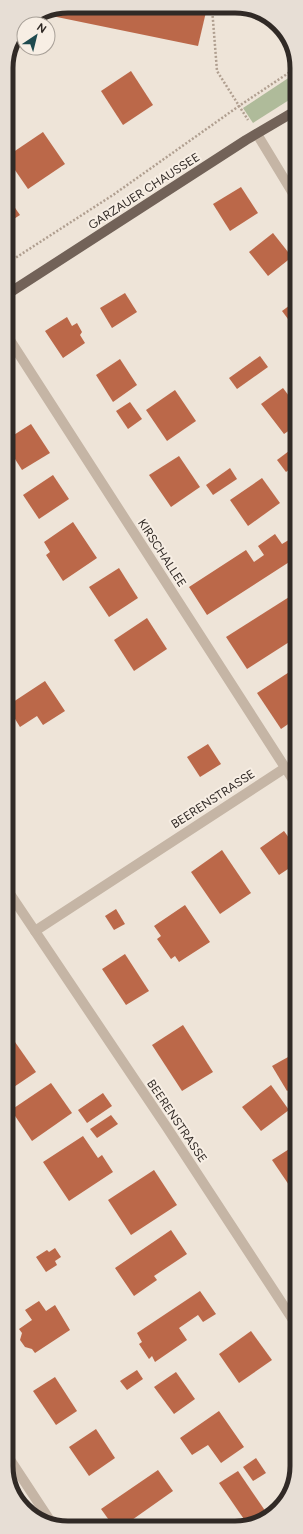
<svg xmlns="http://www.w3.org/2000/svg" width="303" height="1534" viewBox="0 0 303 1534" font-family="Figtree,sans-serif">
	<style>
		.green { fill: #afbb9a }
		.building { fill: #bb6849 }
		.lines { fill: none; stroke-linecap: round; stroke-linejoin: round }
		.path { stroke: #b09f90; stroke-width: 2.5; stroke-dasharray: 2 2; stroke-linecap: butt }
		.minor { stroke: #c5b5a5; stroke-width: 10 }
		.major { stroke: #726258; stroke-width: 10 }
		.labels { text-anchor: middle; stroke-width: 4; stroke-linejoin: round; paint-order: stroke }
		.street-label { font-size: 12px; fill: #312a26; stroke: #f7eee4 }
		.rim { fill: none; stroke: #312a26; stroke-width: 5 }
	</style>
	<rect width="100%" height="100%" fill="#eee4d8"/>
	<g class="green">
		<polygon points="296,73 297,95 253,123 243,108"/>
		<polygon points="9,1478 33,1514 22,1507"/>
	</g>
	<g class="building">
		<polygon points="68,6 184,7 206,12 198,46 47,15"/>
		<polygon points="131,71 153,105 123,125 101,91"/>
		<polygon points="43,132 65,164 28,189 6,157"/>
		<polygon points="241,187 258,213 230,231 213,204"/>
		<polygon points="6,195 20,215 6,224"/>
		<polygon points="273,233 292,257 268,276 249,252"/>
		<polygon points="125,293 137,312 112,328 100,308"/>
		<polygon points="297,300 297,331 282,311"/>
		<polygon points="67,317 72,326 77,323 82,332 80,335 85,343 63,358 45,331"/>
		<polygon points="260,356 268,367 237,389 229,378"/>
		<polygon points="120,359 137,385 113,402 96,375"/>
		<polygon points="283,388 295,404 297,403 297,425 284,434 261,404"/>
		<polygon points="175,390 196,421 167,441 146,410"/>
		<polygon points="130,402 142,419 128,429 116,411"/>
		<polygon points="31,424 50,453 22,470 6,445 6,440"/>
		<polygon points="297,445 297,464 286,472 277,460"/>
		<polygon points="179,456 200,487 171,507 149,475"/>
		<polygon points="230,468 237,479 213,495 206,485"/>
		<polygon points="53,475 69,499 39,519 23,495"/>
		<polygon points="262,478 280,503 248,526 230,500"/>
		<polygon points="73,522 97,558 63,581 46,555 50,552 44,542"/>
		<polygon points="275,534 282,544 297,535 297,557 207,615 189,587 246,550 254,562 264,555 258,546"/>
		<polygon points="119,568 138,598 109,617 89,587"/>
		<polygon points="297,592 297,637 247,669 226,637"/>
		<polygon points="147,618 167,649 134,671 114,640"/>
		<polygon points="297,667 297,718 281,729 257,693"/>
		<polygon points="45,681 65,711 43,725 37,716 20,727 7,706"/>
		<polygon points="208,744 221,764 200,777 187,757"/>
		<polygon points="284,831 297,849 297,863 279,875 260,848"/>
		<polygon points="222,850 251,893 220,914 191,872"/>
		<polygon points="185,905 210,942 179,962 175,956 171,959 157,939 161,936 154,926"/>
		<polygon points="116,909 125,924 114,930 105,916"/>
		<polygon points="125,954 149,991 126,1005 102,969"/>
		<polygon points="183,1025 213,1072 182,1091 152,1045"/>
		<polygon points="15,1042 36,1072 8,1091 6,1088 6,1048"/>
		<polygon points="297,1052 297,1085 287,1091 272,1066"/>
		<polygon points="51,1083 72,1113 32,1141 11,1110"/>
		<polygon points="271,1085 289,1110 261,1131 242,1107"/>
		<polygon points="103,1093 112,1106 87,1123 78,1110"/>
		<polygon points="111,1115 118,1124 97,1138 90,1129"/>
		<polygon points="83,1136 98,1158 102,1155 113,1172 69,1201 43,1162"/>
		<polygon points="297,1144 297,1180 289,1185 272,1160"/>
		<polygon points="6,1166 11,1173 6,1176"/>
		<polygon points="154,1170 177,1205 131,1235 108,1200"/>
		<polygon points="171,1230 187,1254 154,1276 157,1280 134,1296 115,1268"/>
		<polygon points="55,1248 61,1257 55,1261 57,1265 46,1272 36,1257 47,1250 49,1252"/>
		<polygon points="200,1291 216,1314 203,1322 198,1315 179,1328 187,1340 155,1362 152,1356 149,1359 139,1344 142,1342 137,1333"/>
		<polygon points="39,1301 46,1311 55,1305 70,1330 35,1353 32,1349 25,1347 20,1340 22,1333 19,1329 32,1320 25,1310"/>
		<polygon points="251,1331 272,1360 239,1383 219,1354"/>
		<polygon points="137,1370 143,1379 127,1390 120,1381"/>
		<polygon points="176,1372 195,1399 174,1414 154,1387"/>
		<polygon points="55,1377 77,1411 56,1425 33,1391"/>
		<polygon points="219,1411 244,1447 221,1463 208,1445 192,1455 180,1438"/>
		<polygon points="96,1429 115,1458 89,1476 69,1447"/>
		<polygon points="256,1458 266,1473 253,1481 243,1467"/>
		<polygon points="158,1470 173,1491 122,1527 114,1527 101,1509"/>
		<polygon points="238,1471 268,1515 248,1525 219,1483"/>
		<polygon points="182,1523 185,1527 176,1527"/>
	</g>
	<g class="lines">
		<g class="path">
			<polyline points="212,8 217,71 248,120"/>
			<polyline points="6,264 113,195 239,106 296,68"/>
		</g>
		<g class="minor">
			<polyline points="257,134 297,200"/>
			<polyline points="6,334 297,786"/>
			<polyline points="6,888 166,1126 297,1326"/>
			<polyline points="35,931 285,768"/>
			<polyline points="7,1455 53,1525"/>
		</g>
		<polyline class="major" points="6,295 246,140 297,110"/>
	</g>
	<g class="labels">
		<g class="street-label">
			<text transform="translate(144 191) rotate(-33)" y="4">GARZAUER CHAUSSEE</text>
			<text transform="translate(162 553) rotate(57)" y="4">KIRSCHALLEE</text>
			<text transform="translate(213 799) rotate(-33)" y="4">BEERENSTRASSE</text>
			<text transform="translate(177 1121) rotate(56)" y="4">BEERENSTRASSE</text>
		</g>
	</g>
	<path d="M0 0H303V1534H0ZM68 13H235A55 55 0 0 1 290 68V1466A55 55 0 0 1 235 1521H68A55 55 0 0 1 13 1466V68A55 55 0 0 1 68 13Z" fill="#e7ded5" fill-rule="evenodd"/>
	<path class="rim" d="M68 13H235A55 55 0 0 1 290 68V1466A55 55 0 0 1 235 1521H68A55 55 0 0 1 13 1466V68A55 55 0 0 1 68 13Z"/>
	<g transform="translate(36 36) rotate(35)"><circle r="19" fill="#f7eee4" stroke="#a8a098"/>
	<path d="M0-3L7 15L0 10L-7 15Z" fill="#1f4a4f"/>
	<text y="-6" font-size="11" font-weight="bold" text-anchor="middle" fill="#312a26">N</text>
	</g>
</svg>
